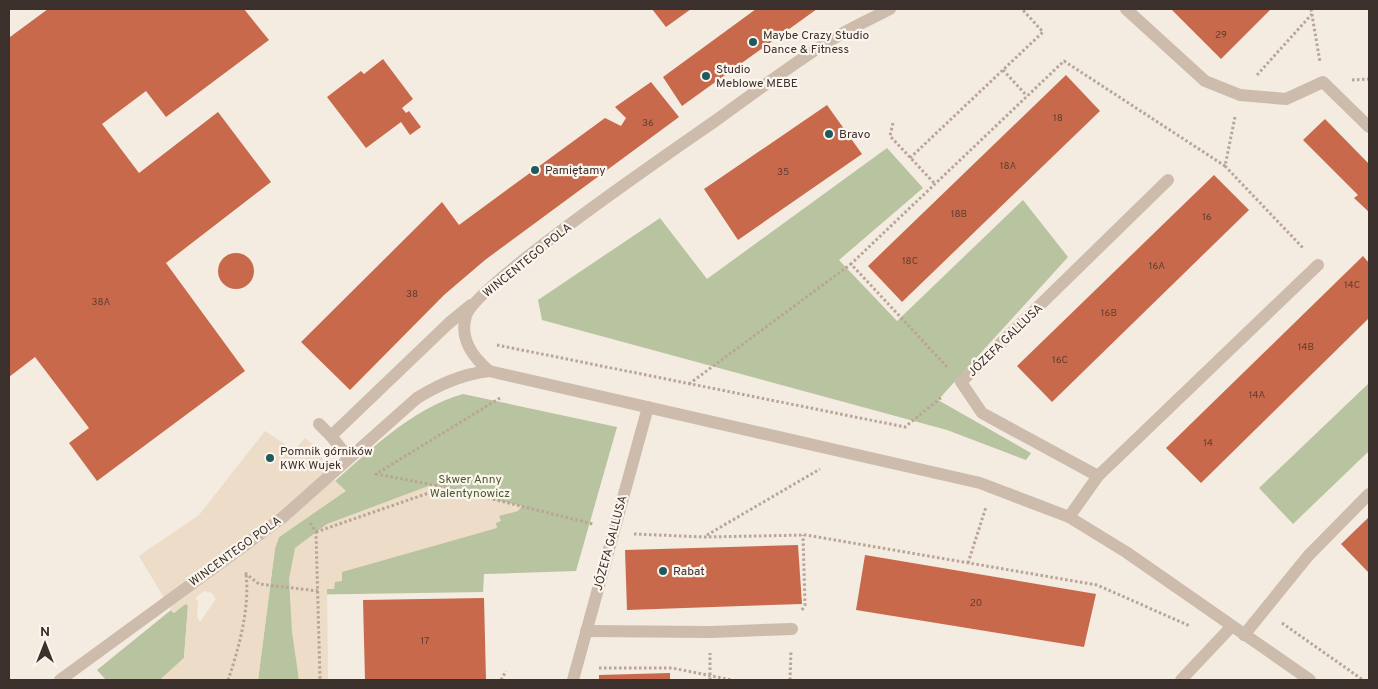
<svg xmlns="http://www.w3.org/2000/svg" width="1378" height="689" viewBox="0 0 1378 689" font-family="Overpass,sans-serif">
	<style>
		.green { fill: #b8c4a0 }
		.plaza { fill: #ecdcc8; fill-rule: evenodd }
		.building { fill: #c8694b }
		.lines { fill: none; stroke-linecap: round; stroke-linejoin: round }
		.path { stroke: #b9a596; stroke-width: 3; stroke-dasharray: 2.5 2.5; stroke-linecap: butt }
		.service { stroke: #cdbbac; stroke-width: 12 }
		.minor { stroke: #cdbbac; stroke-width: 12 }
		.poi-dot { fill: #1f5a5e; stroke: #fbf5ee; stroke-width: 2 }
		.labels { text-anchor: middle; stroke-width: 4.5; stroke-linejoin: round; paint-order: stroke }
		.number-label { font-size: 10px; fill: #5e3e33 }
		.poi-label { font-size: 12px; fill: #3b302b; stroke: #fbf5ee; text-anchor: start }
		.street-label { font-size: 12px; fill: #3b302b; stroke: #fbf5ee }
		.park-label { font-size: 12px; fill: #4a5a2e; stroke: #fbf5ee }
	</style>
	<rect width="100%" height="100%" fill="#f4ebe1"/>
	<g class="green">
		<polygon points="887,148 923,188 839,260 897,321 1023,200 1068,257 938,400 1031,453 1026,460 947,430 542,320 538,300 660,218 707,279"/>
		<polygon points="1369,383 1369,451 1293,524 1259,488"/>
		<path d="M463,394l154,33 -41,144 -92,3 -1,18 -193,3 9,85h-41l17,-132 4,-11 66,-46 -10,-10c40,-35 77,-72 128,-87z"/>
		<polygon points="186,603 188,606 184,658 160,680 106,680 97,670 171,610 174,613"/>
	</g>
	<g class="plaza">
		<path d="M265,431l29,19 11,-12 4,3 13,16 2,13 22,21 -67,46 -4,11 -17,132h-98l24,-22 4,-52 -2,-2 -13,9 -34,-57 60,-41zM204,591l8,2 4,6 -16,23 -3,-5 1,-15 -3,-4z"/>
		<polygon points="431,485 522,506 518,511 499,516 501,521 496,523 497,528 342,572 342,581 335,582 334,589 327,589 328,680 299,680 292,632 289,579 295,548 327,524"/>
	</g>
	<g class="building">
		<polygon points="48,9 244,9 269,40 166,117 146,91 102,124 139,173 218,112 271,182 166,263 245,371 97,481 69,443 89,428 35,357 9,377 9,35 10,37"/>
		<polygon points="652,9 691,9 666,27"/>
		<polygon points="756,9 817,9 682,106 663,77"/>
		<polygon points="1171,9 1271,9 1221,59"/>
		<polygon points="383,59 413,99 402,108 406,113 409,111 421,127 410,135 401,122 366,148 327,97 361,71 364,74"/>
		<polygon points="1066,75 1100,111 902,302 868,266"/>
		<polygon points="651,82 679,117 485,260 444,295 350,390 301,342 442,202 459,225 605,118 621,126 626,118 615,107"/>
		<polygon points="827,105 862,154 738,240 704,189"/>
		<polygon points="1325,119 1369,164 1369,212 1354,198 1358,195 1303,140"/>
		<polygon points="1214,175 1249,210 1052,402 1017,366"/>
		<circle cx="236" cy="271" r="18"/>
		<polygon points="1363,256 1369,263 1369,318 1201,483 1166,448"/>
		<polygon points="1369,517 1369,573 1341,544"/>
		<polygon points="798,545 802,604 627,610 625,550"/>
		<polygon points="865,555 1096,594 1084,647 856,610"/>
		<polygon points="484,598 486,680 365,680 363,600"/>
		<polygon points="670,673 670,680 599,680 599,675"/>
	</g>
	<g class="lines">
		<g class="path">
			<polyline points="1311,9 1320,62"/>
			<polyline points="1003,70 1027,96"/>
			<polyline points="1257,75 1312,14"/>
			<polyline points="1352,80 1369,79"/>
			<polyline points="1235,117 1225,166 1303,248"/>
			<polyline points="893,123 890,136 935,184"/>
			<polyline points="910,158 1043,32 1022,9"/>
			<polyline points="497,345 905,427 943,396"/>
			<polyline points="947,367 851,264 1064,61 1225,166"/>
			<polyline points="689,384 851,264"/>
			<polyline points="500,398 376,474 444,487 593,524"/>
			<polyline points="310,523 316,532 320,680"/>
			<polyline points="316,532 443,488"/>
			<polyline points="634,534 705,537 806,535 1097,585 1190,626"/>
			<polyline points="707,535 820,469"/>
			<polyline points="968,563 986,507"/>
			<polyline points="245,573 259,584 318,591"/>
			<polyline points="802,610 805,605 803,535"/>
			<polyline points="1282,623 1363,680"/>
			<polyline points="599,668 672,668 732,680"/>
			<path d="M228,680c11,-32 22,-72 18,-107"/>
			<polyline points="501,680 506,671"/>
			<polyline points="710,680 710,653"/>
			<polyline points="790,680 791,651"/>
		</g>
		<g class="service">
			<polyline points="1126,9 1205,81 1240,95 1286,99 1323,82 1369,127"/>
			<polyline points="319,424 331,436"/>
			<polyline points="348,457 331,436 449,323 471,305"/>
			<polyline points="1098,476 982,413 961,382 1168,180"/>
			<polyline points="1069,517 1098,476 1318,265"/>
			<polyline points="586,631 711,632 792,629"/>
			<polyline points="1244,635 1308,556 1369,494"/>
			<polyline points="573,680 648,407"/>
			<polyline points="1181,680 1231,627"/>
		</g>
		<g class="minor">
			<path d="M489,371c-16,-14 -30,-32 -23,-55 8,-30 212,-169 249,-195 35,-25 69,-51 105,-74 22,-15 47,-26 70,-38"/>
			<path d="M60,680l222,-162 135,-120c23,-14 45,-24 72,-27l491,112 89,34 57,35 184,128"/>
		</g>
	</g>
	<g class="poi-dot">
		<circle cx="753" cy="42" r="5"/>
		<circle cx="706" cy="76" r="5"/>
		<circle cx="829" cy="134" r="5"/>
		<circle cx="535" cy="170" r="5"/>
		<circle cx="270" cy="458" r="5"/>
		<circle cx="663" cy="571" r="5"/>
	</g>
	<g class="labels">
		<g class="number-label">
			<text x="1221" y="38">29</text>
			<text x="1058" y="121">18</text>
			<text x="648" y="126">36</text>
			<text x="1008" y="169">18A</text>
			<text x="783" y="175">35</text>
			<text x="959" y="217">18B</text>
			<text x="1207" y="220">16</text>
			<text x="910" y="264">18C</text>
			<text x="1157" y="269">16A</text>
			<text x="1352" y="288">14C</text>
			<text x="412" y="297">38</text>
			<text x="101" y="305">38A</text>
			<text x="1109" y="316">16B</text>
			<text x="1306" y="350">14B</text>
			<text x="1060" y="363">16C</text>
			<text x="1257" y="398">14A</text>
			<text x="1208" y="446">14</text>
			<text x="976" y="606">20</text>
			<text x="425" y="644">17</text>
		</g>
		<g class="poi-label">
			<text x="763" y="39">Maybe Crazy Studio<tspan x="763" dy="14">Dance &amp; Fitness</tspan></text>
			<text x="716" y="73">Studio<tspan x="716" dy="14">Meblowe MEBE</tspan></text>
			<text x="839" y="138">Bravo</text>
			<text x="545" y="174">Pamiętamy</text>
			<text x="280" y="455">Pomnik górników<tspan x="280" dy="14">KWK Wujek</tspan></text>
			<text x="673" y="575">Rabat</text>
		</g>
		<g class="street-label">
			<text transform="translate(527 260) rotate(-39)" y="4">WINCENTEGO POLA</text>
			<text transform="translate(1005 340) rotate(-44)" y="4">JÓZEFA GALLUSA</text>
			<text transform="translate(610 543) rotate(-75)" y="4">JÓZEFA GALLUSA</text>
			<text transform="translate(235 551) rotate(-36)" y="4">WINCENTEGO POLA</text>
		</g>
		<g class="park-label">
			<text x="470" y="483">Skwer Anny<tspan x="470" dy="14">Walentynowicz</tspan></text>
		</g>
	</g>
	<rect width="1378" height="689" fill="none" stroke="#3b302b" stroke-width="20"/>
	<g transform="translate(45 644)" stroke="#fbf5ee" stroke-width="4" paint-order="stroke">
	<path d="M0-4L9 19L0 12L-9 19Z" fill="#3b302b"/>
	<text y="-8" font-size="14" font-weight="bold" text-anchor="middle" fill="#3b302b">N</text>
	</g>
</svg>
